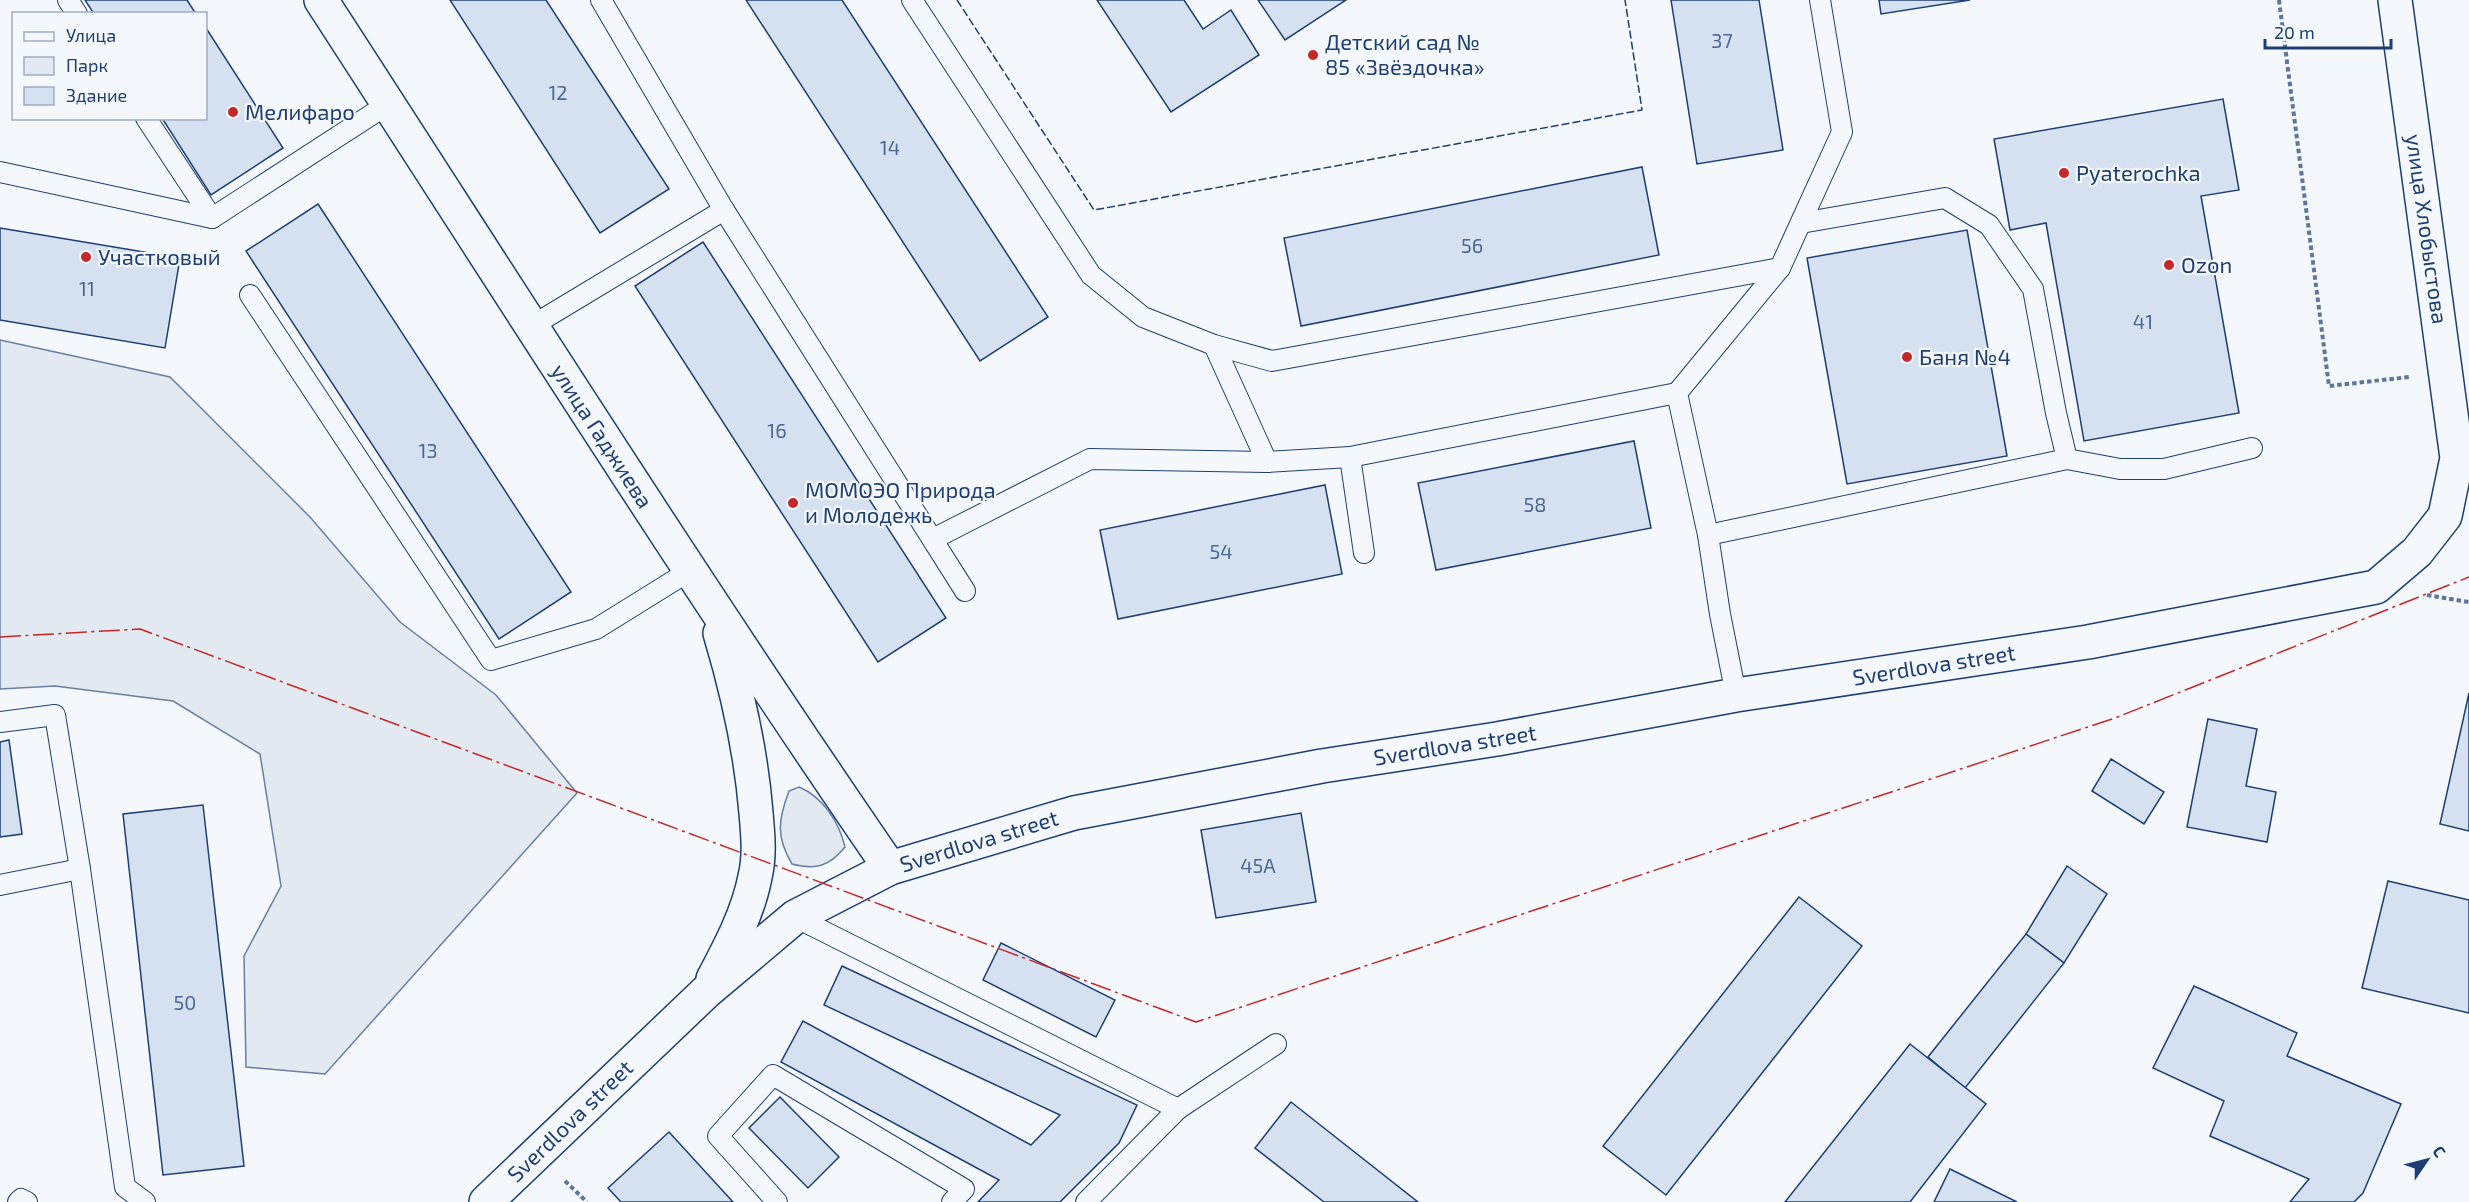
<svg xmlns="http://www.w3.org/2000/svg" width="2469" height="1202" viewBox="0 0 2469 1202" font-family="'Exo 2',sans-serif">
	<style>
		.green { fill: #e3e9f0; stroke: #687fa3; stroke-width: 1.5 }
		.building { fill: #d5e0f0; stroke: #1d3f73; stroke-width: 1.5 }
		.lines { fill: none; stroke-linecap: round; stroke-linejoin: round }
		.lane-casing { stroke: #1d3f73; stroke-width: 22 }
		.secondary-casing { stroke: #1d3f73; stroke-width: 36 }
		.path { stroke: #5e769c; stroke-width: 4; stroke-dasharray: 4.5 3; stroke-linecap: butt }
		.lane { stroke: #f4f7fb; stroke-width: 20 }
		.secondary { stroke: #f4f7fb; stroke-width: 33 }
		.fence { stroke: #1d3f73; stroke-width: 1.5; stroke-dasharray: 8 3; stroke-linecap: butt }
		.power { stroke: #c62828; stroke-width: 1.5; stroke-dasharray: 21 4.5 3 4.5; stroke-linecap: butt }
		.poi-dot { fill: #c62828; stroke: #f4f7fb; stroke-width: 2 }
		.labels { text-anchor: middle; stroke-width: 4.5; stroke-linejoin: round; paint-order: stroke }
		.number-label { font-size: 20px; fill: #4b6792 }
		.poi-label { font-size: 22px; fill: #1d3f73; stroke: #f4f7fb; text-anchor: start }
		.street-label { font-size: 22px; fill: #1d3f73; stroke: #f4f7fb }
	</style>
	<rect width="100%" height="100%" fill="#f4f7fb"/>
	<g class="green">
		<polygon points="0,340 170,377 310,517 400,622 496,695 577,793 325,1074 246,1067 244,956 281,886 260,754 173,701 55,686 0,689"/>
		<path d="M799,787c24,10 40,35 46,60 -16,20 -30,23 -53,17 -16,-27 -14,-44 -3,-73z"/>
	</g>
	<g class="building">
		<polygon points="85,0 187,0 196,14 94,14"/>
		<polygon points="450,0 546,0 669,189 600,233"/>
		<polygon points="746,0 842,0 1048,317 980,361"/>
		<polygon points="1097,0 1184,0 1203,29 1231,10 1259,55 1171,112"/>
		<polygon points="1258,0 1346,0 1285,40"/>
		<polygon points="1671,0 1759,0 1783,150 1697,164"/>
		<polygon points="1879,0 1970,0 1881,14"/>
		<polygon points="206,28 283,148 211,195 162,118 206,118"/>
		<polygon points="2223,99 2239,190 2201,196 2239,413 2084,441 2046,223 2010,230 1994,139"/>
		<polygon points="1642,167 1659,255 1301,326 1284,238"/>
		<polygon points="318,204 571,592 499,639 246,251"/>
		<polygon points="0,228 180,258 165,348 0,320"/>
		<polygon points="1967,230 2007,456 1847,484 1807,258"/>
		<polygon points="703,242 946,618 878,662 635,286"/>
		<polygon points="1634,441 1651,528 1436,570 1418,483"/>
		<polygon points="1325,485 1342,574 1118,619 1100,530"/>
		<polygon points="2469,693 2469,831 2440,824"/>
		<polygon points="2208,719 2257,729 2246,786 2276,792 2267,842 2187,827"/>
		<polygon points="9,740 22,834 0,837 0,742"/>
		<polygon points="2111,759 2164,792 2144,824 2092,791"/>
		<polygon points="203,805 244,1166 163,1175 123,814"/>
		<polygon points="1301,813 1316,902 1216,918 1201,830"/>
		<polygon points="2067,866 2107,894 2064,963 2026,934"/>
		<polygon points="2388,881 2469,900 2469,1013 2362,988"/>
		<polygon points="1799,897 1862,946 1666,1195 1603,1146"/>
		<polygon points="2026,934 2064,963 1965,1088 1928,1057"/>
		<polygon points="1001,943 1115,1000 1096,1037 983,980"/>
		<polygon points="842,966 1137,1105 1119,1143 1060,1202 978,1202 999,1180 781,1062 803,1021 1031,1145 1060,1115 824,1005"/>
		<polygon points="2194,986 2297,1033 2287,1056 2401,1104 2363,1193 2354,1202 2290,1202 2309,1179 2210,1136 2224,1101 2153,1068"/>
		<polygon points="1910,1044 1986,1104 1910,1202 1785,1202"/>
		<polygon points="780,1097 839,1157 808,1188 749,1128"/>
		<polygon points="1291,1102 1418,1202 1324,1202 1255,1148"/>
		<polygon points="669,1132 733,1202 621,1202 608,1188"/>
		<polygon points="1950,1169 2017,1202 1934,1202"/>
	</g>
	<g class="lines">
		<g class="lane-casing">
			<g id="lane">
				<polyline points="68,0 77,14"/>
				<polyline points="601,0 724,210 965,591"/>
				<polyline points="912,0 1091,275 1143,317 1214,345 1272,361 1780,268"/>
				<polyline points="146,118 212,218"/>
				<polyline points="0,172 212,218 388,104"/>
				<polyline points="1801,223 1945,198 1989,225 2033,289 2056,413 2067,459 2120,469 2164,469 2252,448"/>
				<polyline points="250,295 491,660 596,629 691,570"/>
				<polyline points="530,327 724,210"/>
				<polyline points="1214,345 1267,462"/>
				<polyline points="1350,457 1364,553"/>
				<polyline points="1708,535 2067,459"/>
				<polyline points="933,539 1090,459 1267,462 1350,457 1677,393"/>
				<polyline points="1736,695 1720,614 1708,535 1677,393 1780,268 1842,132 1820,0"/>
				<polyline points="0,722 55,715 80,869 125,1187 145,1202"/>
				<polyline points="0,885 80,869"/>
				<polyline points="795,917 1178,1109"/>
				<polyline points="18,1202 21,1199 27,1202"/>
				<polyline points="777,1202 718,1136 773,1075 964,1189 952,1202"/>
				<polyline points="1086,1202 1178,1109 1276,1044"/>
			</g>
		</g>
		<g class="secondary-casing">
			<g id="secondary">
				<path d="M321,0c188,290 373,583 569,868"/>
				<path d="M713,979c17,-32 35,-66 42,-102 5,-21 3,-42 1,-64 -5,-62 -18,-120 -36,-180"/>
				<polyline points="486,1202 706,992 795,917 890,868 1074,813 1322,766 1497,739 1736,695 2088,642 2376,587 2417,552 2445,516 2457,458 2395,0"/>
			</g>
		</g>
		<g class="path">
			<polyline points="2279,0 2329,386 2409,377"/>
			<polyline points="2427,595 2469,602"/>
			<polyline points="565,1181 587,1202"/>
		</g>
		<use href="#lane" class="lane"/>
		<use href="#secondary" class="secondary"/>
		<polyline class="fence" points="957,0 1094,210 1642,110 1625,0"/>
		<polyline class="power" points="0,637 140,629 1196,1022 2115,718 2469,577"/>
	</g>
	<g class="poi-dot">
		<circle cx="1313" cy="55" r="6"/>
		<circle cx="233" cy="112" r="6"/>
		<circle cx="2064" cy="173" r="6"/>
		<circle cx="86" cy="257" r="6"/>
		<circle cx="2169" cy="265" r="6"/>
		<circle cx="1907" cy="357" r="6"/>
		<circle cx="793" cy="503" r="6"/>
	</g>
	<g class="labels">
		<g class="number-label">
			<text x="1722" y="48">37</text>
			<text x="558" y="100">12</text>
			<text x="890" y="155">14</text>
			<text x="1472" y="253">56</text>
			<text x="87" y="296">11</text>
			<text x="2143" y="329">41</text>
			<text x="777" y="438">16</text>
			<text x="428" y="458">13</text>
			<text x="1535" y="512">58</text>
			<text x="1221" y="559">54</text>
			<text x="1258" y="873">45А</text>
			<text x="185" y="1010">50</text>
		</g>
		<g class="poi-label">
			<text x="1325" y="50">Детский сад №<tspan x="1325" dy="25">85 «Звёздочка»</tspan></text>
			<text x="245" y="120">Мелифаро</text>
			<text x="2076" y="181">Pyaterochka</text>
			<text x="98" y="265">Участковый</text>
			<text x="2181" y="273">Ozon</text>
			<text x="1919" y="365">Баня №4</text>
			<text x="805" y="498">МОМОЭО Природа<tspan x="805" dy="25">и Молодежь</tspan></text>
		</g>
		<g class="street-label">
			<text transform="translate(2427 229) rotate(82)" y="8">улица Хлобыстова</text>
			<text transform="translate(602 436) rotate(57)" y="8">улица Гаджиева</text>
			<text transform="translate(1934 665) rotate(-9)" y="8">Sverdlova street</text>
			<text transform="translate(1455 745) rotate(-9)" y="8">Sverdlova street</text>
			<text transform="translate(979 841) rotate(-17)" y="8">Sverdlova street</text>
			<text transform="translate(570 1121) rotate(-44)" y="8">Sverdlova street</text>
		</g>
	</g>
	<rect x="12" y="12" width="195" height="108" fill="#f4f7fb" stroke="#9eadc5" stroke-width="1.5"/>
	<rect x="24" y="32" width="30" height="9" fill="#f4f7fb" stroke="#9eadc5" stroke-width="1.5"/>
	<text x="66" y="42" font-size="18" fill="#1d3f73">Улица</text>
	<rect x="24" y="57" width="30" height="18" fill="#e3e9f0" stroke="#9eadc5" stroke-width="1.5"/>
	<text x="66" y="72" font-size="18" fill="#1d3f73">Парк</text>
	<rect x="24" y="87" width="30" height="18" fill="#d5e0f0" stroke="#9eadc5" stroke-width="1.5"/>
	<text x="66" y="102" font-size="18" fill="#1d3f73">Здание</text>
	<g transform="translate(2427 1160) rotate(55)" stroke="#f4f7fb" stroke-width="4.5" paint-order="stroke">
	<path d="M0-4.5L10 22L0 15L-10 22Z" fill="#1d3f73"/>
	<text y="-9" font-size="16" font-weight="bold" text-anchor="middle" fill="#1d3f73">С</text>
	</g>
	<path d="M2265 39v9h126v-9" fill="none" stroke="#1d3f73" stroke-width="3"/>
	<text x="2274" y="39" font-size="18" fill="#1d3f73" stroke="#f4f7fb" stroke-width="4.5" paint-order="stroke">20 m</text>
</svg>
